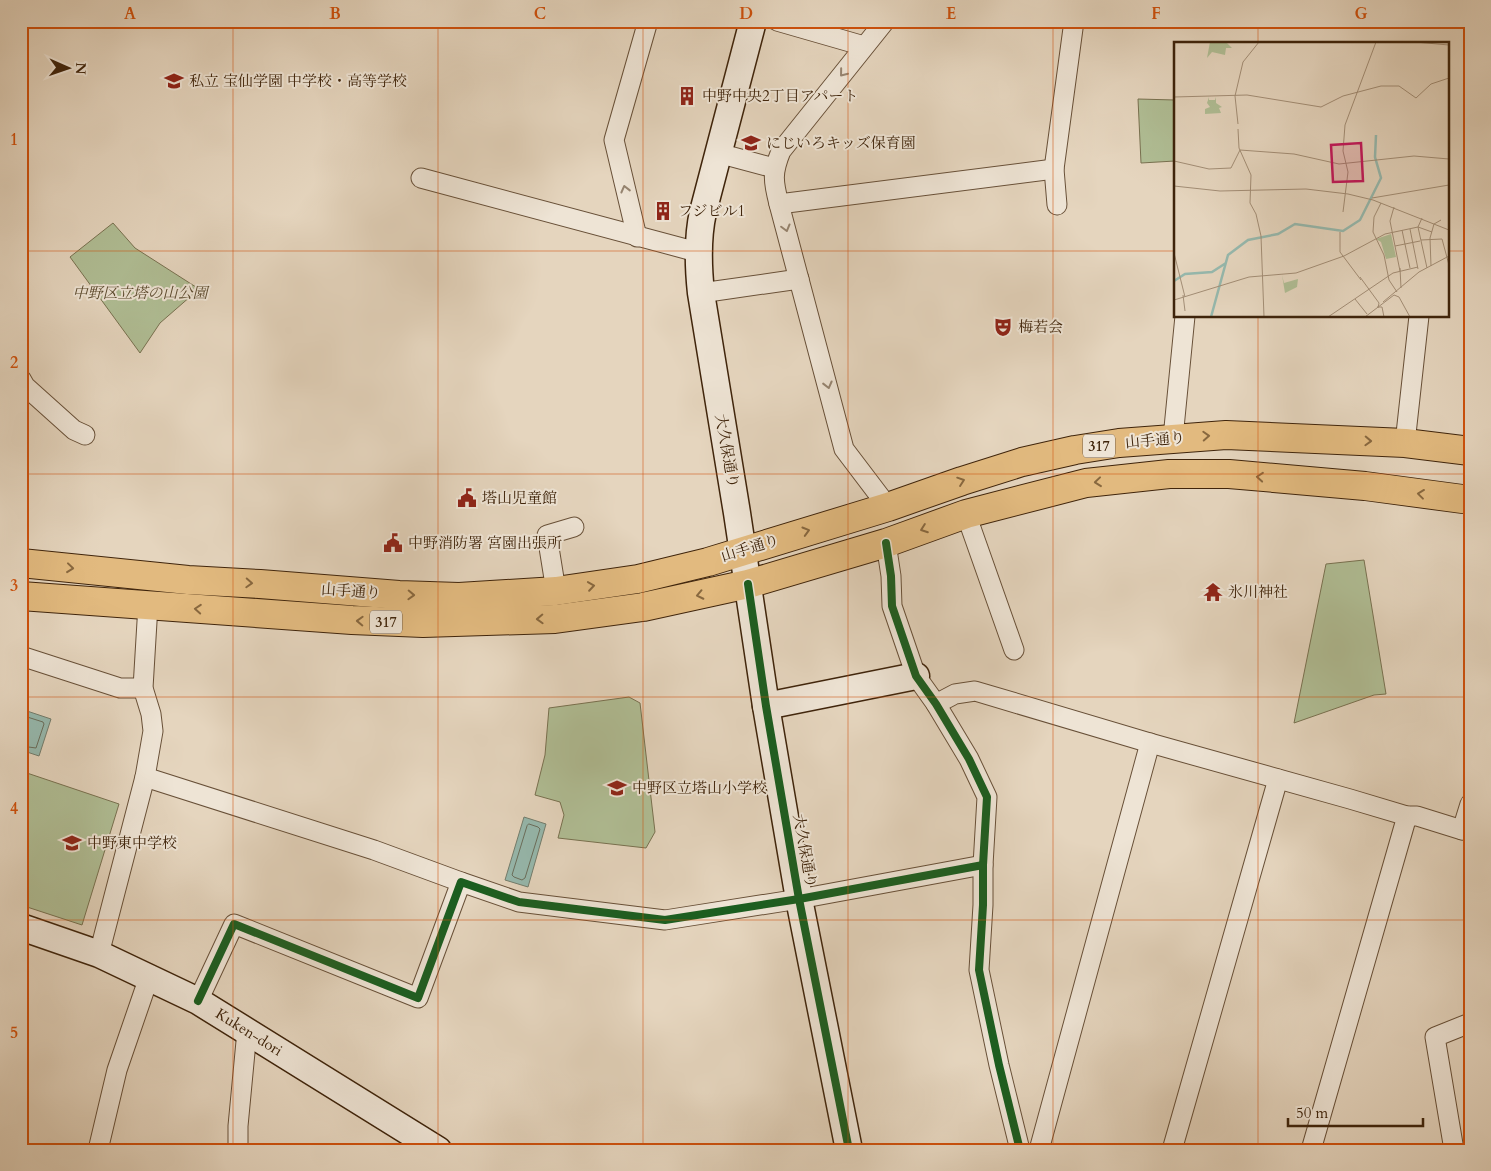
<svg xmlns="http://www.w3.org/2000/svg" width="1491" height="1171" viewBox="0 0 1491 1171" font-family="Cardo,'Noto Serif JP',serif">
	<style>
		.green { fill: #b0be95; stroke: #787150 }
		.water { fill: #96b9ae; stroke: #737d6d }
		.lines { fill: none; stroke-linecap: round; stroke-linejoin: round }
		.shore { stroke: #6a6e5c; stroke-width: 1 }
		.street-casing { stroke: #685038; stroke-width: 21 }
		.secondary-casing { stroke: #3f240b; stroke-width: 29 }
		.primary-casing { stroke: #3f240b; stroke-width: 30 }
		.street { stroke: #eee4d5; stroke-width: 19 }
		.secondary { stroke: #eee4d5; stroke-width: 26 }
		.primary { stroke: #e2ba7f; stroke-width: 28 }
		.cycleway-casing { stroke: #eee4d5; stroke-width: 11 }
		.cycleway { stroke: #1b5e20; stroke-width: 8 }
		.oneway { stroke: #968470 }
		.oneway2 { stroke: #88683f }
		.grid { fill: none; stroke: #cf510c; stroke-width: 1; stroke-opacity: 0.55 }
		.labels { text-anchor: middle; stroke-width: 4; stroke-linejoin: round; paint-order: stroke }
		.shield { fill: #eee4d5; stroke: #745e48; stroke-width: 1 }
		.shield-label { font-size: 14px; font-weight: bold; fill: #3f240b }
		.poi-label { font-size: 15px; fill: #3f240b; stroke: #eee4d5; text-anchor: start }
		.park-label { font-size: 15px; font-style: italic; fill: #5b4a2e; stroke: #eee4d5 }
		.street-label { font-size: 15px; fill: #3f240b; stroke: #eee4d5 }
		.inset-river { fill: none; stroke: #96b9ae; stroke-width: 2.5 }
		.inset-road { fill: none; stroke: #a38e76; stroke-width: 1 }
		.view { fill: #c2185b; fill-opacity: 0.15; stroke: #c2185b; stroke-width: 2.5 }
		.inset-edge { fill: none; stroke: #3f240b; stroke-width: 2.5 }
		.neatline { fill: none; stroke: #cf510c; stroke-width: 2 }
		.grid-label { font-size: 16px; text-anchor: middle; font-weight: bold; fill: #cf510c }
	</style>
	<rect width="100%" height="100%" fill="#e5d5be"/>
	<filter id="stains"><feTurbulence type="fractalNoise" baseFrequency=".004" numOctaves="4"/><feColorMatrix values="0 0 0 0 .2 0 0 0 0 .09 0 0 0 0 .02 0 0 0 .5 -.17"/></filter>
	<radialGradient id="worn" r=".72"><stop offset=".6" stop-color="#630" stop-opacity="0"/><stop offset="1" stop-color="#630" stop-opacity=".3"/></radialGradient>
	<g class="green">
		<polygon points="1138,99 1175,100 1175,161 1141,163"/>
		<polygon points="113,223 135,248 199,289 160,323 140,353 70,257"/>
		<polygon points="1364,560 1386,694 1374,695 1294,723 1326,564"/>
		<polygon points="629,697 640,703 655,832 646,848 558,838 564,815 560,802 535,795 545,755 549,708"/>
		<polygon points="21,771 119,804 82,925 21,905"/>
	</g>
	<g class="water">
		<polygon points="21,709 51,719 39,756 21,750"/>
		<polygon points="524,817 546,824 528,887 505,880"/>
	</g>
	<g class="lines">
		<g class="shore">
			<polyline points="21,715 43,722 44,724 36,748 21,746"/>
			<polygon points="529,824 538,827 540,829 525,878 522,880 514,877 512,875 527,826"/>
		</g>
		<g class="street-casing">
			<g id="street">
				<polyline points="777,21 864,46"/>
				<path d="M885,21l-104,130c-9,22 -8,30 -2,53l65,245 44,58"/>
				<polyline points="718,153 774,168"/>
				<polyline points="421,178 697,252"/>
				<polyline points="779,204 1054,169"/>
				<polyline points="1057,205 1054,169 1074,21"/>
				<polyline points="637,237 614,140 648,21"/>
				<polyline points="701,293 799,279"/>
				<polyline points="21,379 25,386 74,430 85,435"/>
				<polyline points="1173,438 1185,316"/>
				<polyline points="1405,443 1419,316"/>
				<polyline points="966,514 1014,650"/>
				<polyline points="886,543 891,576 892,606 916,676 936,704 969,759 987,797 983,865 983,905 979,970 999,1065 1020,1150"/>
				<polyline points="556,591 547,535 574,527"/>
				<polyline points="21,656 120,688 143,688"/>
				<polyline points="936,704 955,694 975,691 1150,743 1350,799 1407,816 1417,816 1462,830 1470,829"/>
				<polyline points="145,777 374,850 461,882"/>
				<polyline points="1462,830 1470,804"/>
				<polyline points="99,954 145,777 153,731 151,714 143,688 148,605"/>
				<polyline points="198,1001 234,924 418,998 461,882 519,902 665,920 799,899 983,865"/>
				<polyline points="98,1150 117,1070 149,977"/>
				<polyline points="238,1150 238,1126 247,1031"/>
				<polyline points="1039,1150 1150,743"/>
				<polyline points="1172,1150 1278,779"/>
				<polyline points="1311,1150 1407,816"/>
				<polyline points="1454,1150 1435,1037 1470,1023"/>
			</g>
		</g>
		<g class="secondary-casing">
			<g id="secondary">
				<path d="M753,21l-50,191c-6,27 -5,53 -2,81l36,220 29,193 33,193 50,251"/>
				<polyline points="766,706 916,676"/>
				<polyline points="21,927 99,954 198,1001 438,1150"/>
			</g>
		</g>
		<g class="primary-casing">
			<g id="primary">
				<polyline points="21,563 188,580 260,584 399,595 459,597 556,591 638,579 708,562 888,507 962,481 1022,462 1075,450 1119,443 1226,435 1405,443 1470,451"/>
				<polyline points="21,596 352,620 423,623 555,619 643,607 748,584 886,543 966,514 1086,483 1169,474 1229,474 1365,486 1470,500"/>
			</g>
		</g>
		<use href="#street" class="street"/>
		<use href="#secondary" class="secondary"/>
		<use href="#primary" class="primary"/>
		<g class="cycleway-casing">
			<g id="cycleway">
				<polyline points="886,543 891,576 892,606 916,676 936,704 969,759 987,797 983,865 983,905 979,970 999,1065 1020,1150"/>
				<polyline points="748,584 766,706 799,899 849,1150"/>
				<polyline points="198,1001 234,924 418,998 461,882 519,902 665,920 799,899 983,865"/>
			</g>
		</g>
		<use href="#cycleway" class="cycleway"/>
	</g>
	<defs><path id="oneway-chevron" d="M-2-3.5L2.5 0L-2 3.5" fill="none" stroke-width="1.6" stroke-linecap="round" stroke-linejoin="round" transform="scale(1.25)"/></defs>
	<g class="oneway">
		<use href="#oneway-chevron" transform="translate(843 73) rotate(129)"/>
		<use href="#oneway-chevron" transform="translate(625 189) rotate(-104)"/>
		<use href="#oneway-chevron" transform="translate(786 228) rotate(75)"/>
		<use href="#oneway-chevron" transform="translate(828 385) rotate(76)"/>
	</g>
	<g class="oneway2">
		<use href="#oneway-chevron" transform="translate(1206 436) rotate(-3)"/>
		<use href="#oneway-chevron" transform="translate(1368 441) rotate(2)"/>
		<use href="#oneway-chevron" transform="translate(1260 477) rotate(-175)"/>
		<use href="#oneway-chevron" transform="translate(961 481) rotate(-19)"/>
		<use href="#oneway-chevron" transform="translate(1098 482) rotate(174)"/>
		<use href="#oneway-chevron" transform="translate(1421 494) rotate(-173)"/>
		<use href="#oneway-chevron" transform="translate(924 529) rotate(160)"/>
		<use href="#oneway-chevron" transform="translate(806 531) rotate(-16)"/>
		<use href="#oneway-chevron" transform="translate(70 568) rotate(6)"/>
		<use href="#oneway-chevron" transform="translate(249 583) rotate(3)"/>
		<use href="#oneway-chevron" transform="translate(591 586) rotate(-8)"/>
		<use href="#oneway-chevron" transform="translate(411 595) rotate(2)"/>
		<use href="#oneway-chevron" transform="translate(700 595) rotate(168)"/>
		<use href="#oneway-chevron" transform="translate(198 609) rotate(-176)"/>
		<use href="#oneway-chevron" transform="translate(540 619) rotate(178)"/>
		<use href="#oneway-chevron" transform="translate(360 621) rotate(-178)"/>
	</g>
	<path class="grid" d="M233,21v1129M438,21v1129M643,21v1129M848,21v1129M1053,21v1129M1258,21v23M21,251h1154M1447,251h23M1258,316v834M21,474h1449M21,697h1449M21,920h1449"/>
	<defs>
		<g id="school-bare" transform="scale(1.5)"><path d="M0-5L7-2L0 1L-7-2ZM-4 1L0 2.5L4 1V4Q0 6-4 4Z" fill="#8f2418" stroke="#eee4d5" stroke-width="2.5" paint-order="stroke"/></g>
		<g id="building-bare" transform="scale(1.5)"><path d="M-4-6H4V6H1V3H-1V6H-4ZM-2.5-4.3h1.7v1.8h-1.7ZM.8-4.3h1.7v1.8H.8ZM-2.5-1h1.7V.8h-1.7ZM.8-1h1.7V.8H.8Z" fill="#8f2418" stroke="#eee4d5" stroke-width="2.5" paint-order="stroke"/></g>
		<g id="theatre-bare" transform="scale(1.5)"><path d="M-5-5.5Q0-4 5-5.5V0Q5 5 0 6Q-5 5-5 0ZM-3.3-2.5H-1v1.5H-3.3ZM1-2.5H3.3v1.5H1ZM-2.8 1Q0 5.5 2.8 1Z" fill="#8f2418" stroke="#eee4d5" stroke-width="2.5" paint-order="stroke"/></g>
		<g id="civic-bare" transform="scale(1.5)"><path d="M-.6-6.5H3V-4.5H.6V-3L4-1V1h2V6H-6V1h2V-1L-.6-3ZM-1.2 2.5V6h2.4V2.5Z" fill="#8f2418" stroke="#eee4d5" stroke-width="2.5" paint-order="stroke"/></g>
		<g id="temple-bare" transform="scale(1.5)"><path d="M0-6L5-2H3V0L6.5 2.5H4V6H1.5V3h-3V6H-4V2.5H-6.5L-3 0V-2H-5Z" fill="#8f2418" stroke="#eee4d5" stroke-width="2.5" paint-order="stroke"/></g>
	</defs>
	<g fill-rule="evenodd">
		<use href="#school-bare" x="174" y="81"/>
		<use href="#building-bare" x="687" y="96"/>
		<use href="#school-bare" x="751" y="143"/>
		<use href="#building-bare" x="663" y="211"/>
		<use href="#theatre-bare" x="1003" y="327"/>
		<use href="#civic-bare" x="467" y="498"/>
		<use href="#civic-bare" x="393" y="543"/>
		<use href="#temple-bare" x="1213" y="592"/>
		<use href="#school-bare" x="617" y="788"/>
		<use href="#school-bare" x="72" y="843"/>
	</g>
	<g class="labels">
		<g class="shield">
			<rect x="1083" y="434.5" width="32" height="23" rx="4"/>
			<rect x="370" y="610.5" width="32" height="23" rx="4"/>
		</g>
		<g class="shield-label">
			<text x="1099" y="451">317</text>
			<text x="386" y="627">317</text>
		</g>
		<g class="poi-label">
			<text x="189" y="86">私立 宝仙学園 中学校・高等学校</text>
			<text x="702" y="101">中野中央2丁目アパート</text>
			<text x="766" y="148">にじいろキッズ保育園</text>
			<text x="678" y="216">フジビル1</text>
			<text x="1018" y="332">梅若会</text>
			<text x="482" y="503">塔山児童館</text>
			<text x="408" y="548">中野消防署 宮園出張所</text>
			<text x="1228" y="597">氷川神社</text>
			<text x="632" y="793">中野区立塔山小学校</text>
			<text x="87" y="848">中野東中学校</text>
		</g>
		<g class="park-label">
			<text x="140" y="298">中野区立塔の山公園</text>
		</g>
		<g class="street-label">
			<text transform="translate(1155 440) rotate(-5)" y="5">山手通り</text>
			<text transform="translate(727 451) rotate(80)" y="5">大久保通り</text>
			<text transform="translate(750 548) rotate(-17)" y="5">山手通り</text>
			<text transform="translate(351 591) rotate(4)" y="5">山手通り</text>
			<text transform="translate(805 851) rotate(80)" y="5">大久保通り</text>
			<text transform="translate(249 1032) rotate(32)" y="5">Kuken-dori</text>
		</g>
	</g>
	<g transform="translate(1174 42)">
		<rect width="275" height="275" fill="#e5d5be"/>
		<path d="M36,0h16l6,6h-6l-1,7 -13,-3 -5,6zM35,55v3h6l1,-3v6l6,4 -3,1 2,5 -16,1v-5l5,-2 -3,-4zM217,192l5,23 -10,2 -5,-17 -5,-3zM108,233l2,8 14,-4 -1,8 -12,6z" fill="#b0be95"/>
		<path class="inset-river" d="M0,239l11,-7 27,-2 14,-9M37,275l17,-62 20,-15 30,-6 17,-10 48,7 17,-11 21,-42 -6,-21 1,-22"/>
		<path class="inset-road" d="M241,0l34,3M0,55l73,-2 74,12 22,-11 38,-10h18l17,12 15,-14 18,-6M64,82l-3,-28 8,-34 16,-20M64,87l1,19 12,27 -1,28 6,11 5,22 3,81M66,108l54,4 45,10 75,-8 35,3M0,119l35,8 22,-1 9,-18M0,144l46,5 86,-2 42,5 25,6 76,30M198,156l77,-13M207,161l-7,14 -1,15 11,23 5,25 8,12M220,165l-4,14 10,50M169,170l5,-40 -5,-21 2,-26 31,-83M248,176l-4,9 9,41M236,187l8,40M228,188l8,38M166,190v20l21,28M247,198l21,-1 7,26M221,204l25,-5M0,211l11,44M257,224l-1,-28 4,-14 7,-4M226,226l1,20M186,235l19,26 -1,5M9,253l2,16M181,257l12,15M0,258l75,-23 47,-4 48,-17 41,-22 33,-7 14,5M209,260l36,-30 30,-16M203,265h5l2,10M154,275l65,-44 25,-6M191,275l29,-22 5,2 11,20"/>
		<path class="view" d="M187,101l2,38 -30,1 -2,-37z"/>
		<rect width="275" height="275" class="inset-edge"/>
	</g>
	<rect width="1491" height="1171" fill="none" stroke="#e5d5be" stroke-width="55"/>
	<g transform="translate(68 68) rotate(92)" stroke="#eee4d5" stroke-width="4" paint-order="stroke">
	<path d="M0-4L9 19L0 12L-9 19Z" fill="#3f240b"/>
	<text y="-8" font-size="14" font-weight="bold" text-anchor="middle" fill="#3f240b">N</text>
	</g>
	<path d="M1288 1118v8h135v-8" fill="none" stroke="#3f240b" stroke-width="2.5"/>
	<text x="1296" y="1118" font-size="15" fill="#3f240b" stroke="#eee4d5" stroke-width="4" paint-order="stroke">50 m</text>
	<rect x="28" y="28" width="1436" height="1116" class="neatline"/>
	<g class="grid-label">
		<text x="130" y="19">A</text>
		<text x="335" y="19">B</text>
		<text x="540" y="19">C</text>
		<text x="746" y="19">D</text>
		<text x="951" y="19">E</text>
		<text x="1156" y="19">F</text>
		<text x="1361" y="19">G</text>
		<text x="14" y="145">1</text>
		<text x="14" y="368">2</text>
		<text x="14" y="591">3</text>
		<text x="14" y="814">4</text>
		<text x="14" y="1038">5</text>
	</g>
	<rect width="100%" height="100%" filter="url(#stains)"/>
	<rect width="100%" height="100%" fill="url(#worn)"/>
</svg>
